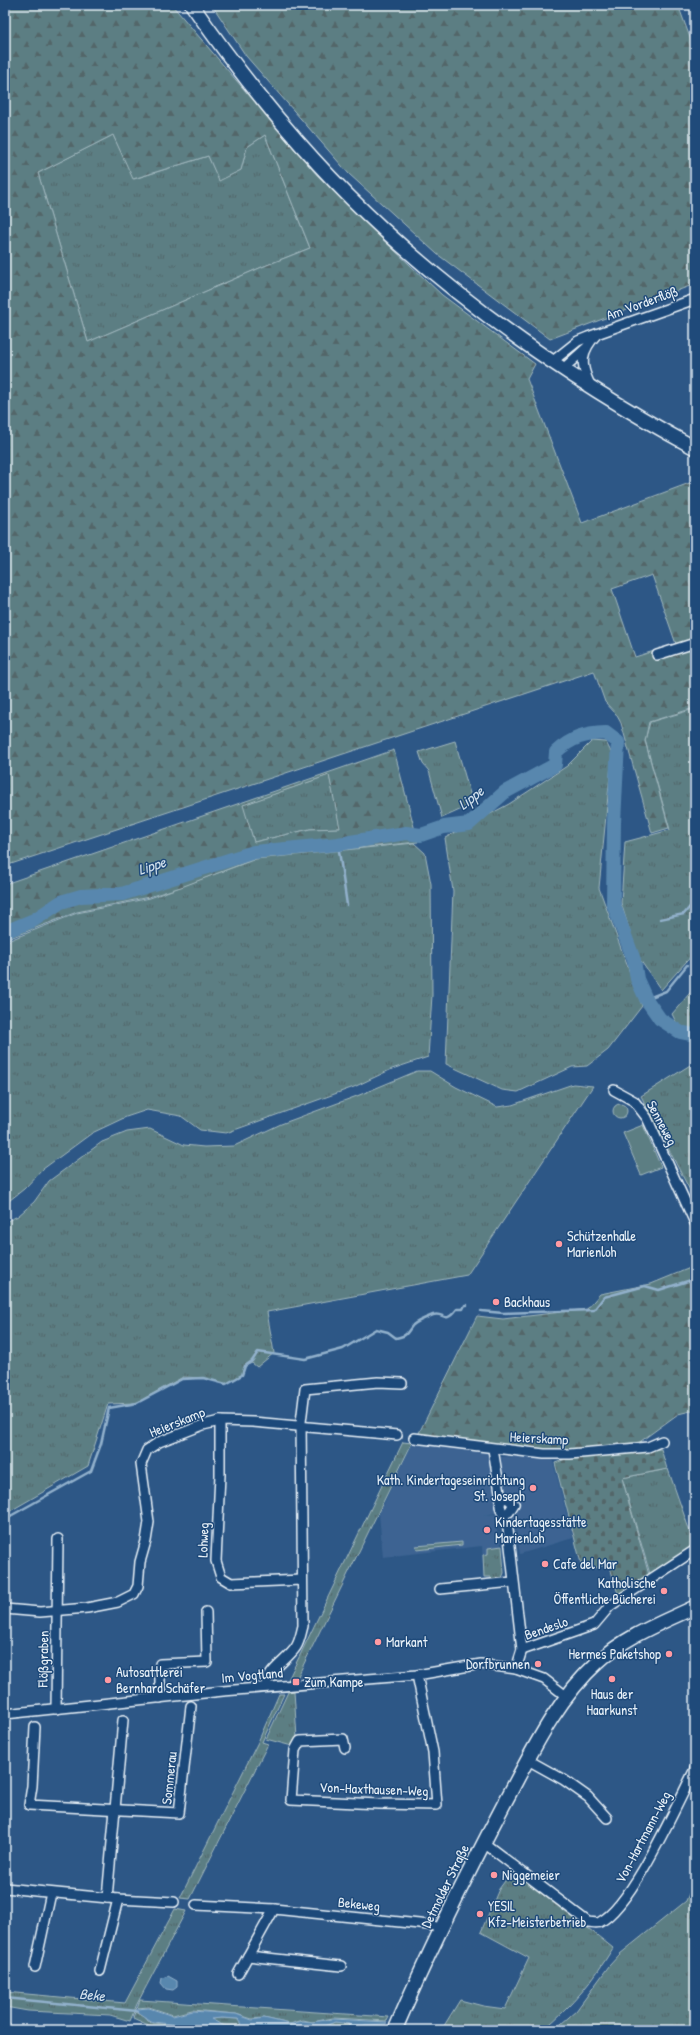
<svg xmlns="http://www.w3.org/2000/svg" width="700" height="2035" viewBox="0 0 700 2035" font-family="'Patrick Hand',sans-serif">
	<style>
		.built { fill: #3c6492 }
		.grass { fill: url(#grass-tufts); stroke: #a2b8be }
		.forest { fill: url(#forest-firs); stroke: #a2b8be; fill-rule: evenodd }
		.wetland { fill: url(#wetland-marsh); stroke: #a2b8be }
		.cemetery { fill: url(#cemetery-stones); stroke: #a2b8be }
		.pitch { fill: #5c7e83; stroke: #a2b8be }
		.water { fill: #5887ae; stroke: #92b1cc; fill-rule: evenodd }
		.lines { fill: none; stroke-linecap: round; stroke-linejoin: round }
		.stream { stroke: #92b1cc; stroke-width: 2.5 }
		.river { stroke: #5887ae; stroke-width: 14 }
		.street-casing { stroke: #e8f1f8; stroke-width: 12 }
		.secondary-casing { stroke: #e8f1f8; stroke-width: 16 }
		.street { stroke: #1f4a7a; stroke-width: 9 }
		.secondary { stroke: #1f4a7a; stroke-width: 13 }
		.poi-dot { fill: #ff9aa2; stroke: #1f4a7a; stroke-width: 1.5 }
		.labels { text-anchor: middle; stroke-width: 3; stroke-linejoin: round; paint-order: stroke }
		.street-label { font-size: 14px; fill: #e8f1f8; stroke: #1f4a7a }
		.poi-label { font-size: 14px; fill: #e8f1f8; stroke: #1f4a7a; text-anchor: start }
		.water-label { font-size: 15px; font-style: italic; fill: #d2e1ed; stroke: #1f4a7a }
	</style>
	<defs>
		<pattern id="grass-tufts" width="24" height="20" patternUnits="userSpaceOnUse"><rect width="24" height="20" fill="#5c7e83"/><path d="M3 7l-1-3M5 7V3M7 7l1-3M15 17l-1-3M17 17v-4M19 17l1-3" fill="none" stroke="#526669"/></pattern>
		<pattern id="forest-firs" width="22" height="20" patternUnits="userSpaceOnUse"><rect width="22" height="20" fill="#5c7e83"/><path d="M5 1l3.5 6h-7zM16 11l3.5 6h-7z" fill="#526669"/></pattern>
		<pattern id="wetland-marsh" width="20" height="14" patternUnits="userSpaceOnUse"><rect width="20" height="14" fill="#5c7e83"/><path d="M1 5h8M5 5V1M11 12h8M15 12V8" fill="none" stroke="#526669"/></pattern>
		<pattern id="cemetery-stones" width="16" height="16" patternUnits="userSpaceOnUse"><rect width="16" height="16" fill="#5c7e83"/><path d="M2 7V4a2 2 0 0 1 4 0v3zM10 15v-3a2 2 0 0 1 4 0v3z" fill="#526669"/></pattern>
	</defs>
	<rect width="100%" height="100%" fill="#2d5786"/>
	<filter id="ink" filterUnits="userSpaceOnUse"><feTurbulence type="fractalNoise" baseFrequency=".025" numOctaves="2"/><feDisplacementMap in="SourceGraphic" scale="8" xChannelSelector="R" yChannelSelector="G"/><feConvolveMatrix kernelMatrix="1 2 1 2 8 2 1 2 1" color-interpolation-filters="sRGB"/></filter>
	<g filter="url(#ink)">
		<g class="built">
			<polygon points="412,1444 489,1451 497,1513 483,1515 495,1514 497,1532 500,1537 504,1573 492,1581 491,1577 484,1577 482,1546 383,1557 379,1514"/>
			<polygon points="527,1456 552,1458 573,1538 520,1554 515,1523 509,1519 501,1457"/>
		</g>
		<g class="grass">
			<polygon points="113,135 134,179 208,156 219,180 241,170 247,147 265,135 310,248 262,267 88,342 38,173"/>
			<polygon points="694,709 695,952 661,990 638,957 621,903 625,842 670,830 645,740 650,722"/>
			<polygon points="455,741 473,804 442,818 429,771 423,764 419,752"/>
			<polygon points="592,741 606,742 612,754 599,888 642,1006 608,1050 587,1066 572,1067 518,1092 502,1090 446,1064 453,891 445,838 509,804 567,766"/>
			<polygon points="329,775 341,828 310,829 254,842 242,805"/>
			<polygon points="414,843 425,853 431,884 432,995 428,1057 392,1069 354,1087 226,1133 200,1130 181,1116 147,1110 126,1117 92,1133 43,1169 24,1189 5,1204 5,942 77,913 150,898 256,859"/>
			<polygon points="695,987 695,1031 680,1030 672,1014"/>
			<polygon points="695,1062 695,1200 641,1096"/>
			<polygon points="417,1071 430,1071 456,1087 497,1107 512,1105 573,1084 593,1086 467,1275 267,1312 274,1353 257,1367 252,1363 245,1366 242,1375 226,1384 203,1378 183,1377 136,1403 108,1404 88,1466 5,1514 5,1222 18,1216 34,1202 49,1181 102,1142 127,1132 150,1129 184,1145 204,1147 234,1146 281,1124 357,1096"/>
			<polygon points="403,1442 412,1443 296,1680 288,1680"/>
			<polygon points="668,1469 695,1546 650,1574 622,1478"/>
			<polygon points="502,1546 504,1573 501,1580 492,1581 491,1577 484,1577 483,1555 488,1554 488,1548"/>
			<polygon points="294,1691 297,1738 292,1746 266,1739 288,1692"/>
			<polygon points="279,1694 284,1694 262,1742 268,1744 190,1899 180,1898 258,1742"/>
			<path d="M514,1869l99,79c-21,34 -39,56 -70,82h-99l-2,-1 18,-29 23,6 22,3 24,-51 -48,-26 18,-43z"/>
			<polygon points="695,1879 695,2030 554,2030 576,2011 609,1966 620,1954 686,1901"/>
			<polygon points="175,1909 186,1911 137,2004 130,2021 110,2015 28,2011 5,2007 5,1992 125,2003"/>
			<polygon points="140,2000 389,2017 387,2021 333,2018 312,2022 303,2020 290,2024 264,2018 252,2019 236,2014 192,2010 173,2015 149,2007 137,2008"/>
			<polygon points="135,2012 153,2023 224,2030 157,2029 133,2018"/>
		</g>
		<g class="forest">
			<path d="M5,5h167l145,170 60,59 65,61 93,69 -8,15 55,144 113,-42v228l-1,-1 -45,14 -4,19 24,87 -17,5 -31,-110 -5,-9 -11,-12 -11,-31 -589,195zM113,135l20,44 75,-23 11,25 22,-11 6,-23 18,-12 45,113 -48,19 -174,75 -50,-169zM652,575l24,69 -41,13 -23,-68z"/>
			<polygon points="212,5 678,5 695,51 695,284 550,339 437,254 349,174 246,56"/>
			<path d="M394,750l24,92 -161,16 -73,28 -35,11 -72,15 -72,28v-56zM329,775l11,53 -30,1 -56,13 -11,-37z"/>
			<polygon points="695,1266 695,1410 678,1414 637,1444 571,1451 544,1451 418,1435 477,1316 503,1319 587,1309 600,1294 651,1284"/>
		</g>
		<g class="wetland">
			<path d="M222,2018l16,1 4,4 -3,3c-11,0 -20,0 -28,-7z"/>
			<polygon points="335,2022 346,2023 350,2026 346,2030 327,2030 322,2027"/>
		</g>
		<polygon class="cemetery" points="661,1449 667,1469 622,1478 649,1575 618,1594 609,1564 583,1571 555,1463 571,1457"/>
		<g class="pitch">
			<circle cx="620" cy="1111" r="7"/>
			<polygon points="643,1125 661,1167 641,1175 623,1133"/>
			<polygon points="462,1542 462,1545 417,1550 416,1546"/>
		</g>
		<g class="water">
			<polygon points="168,1976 177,1981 177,1987 173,1990 166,1989 161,1983 162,1978"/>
			<path d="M149,2008l24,8 19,-5 44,3 16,6 12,-2 26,6 13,-3 9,1 21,-3 54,3 -1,2 -21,1 -13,5h-6l3,-2v-4l-14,-2 -13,5 7,3h-101l-41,-4 -34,-4 -18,-11 1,-2zM222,2018l16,1 4,5 -3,2h-15l-13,-7z"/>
		</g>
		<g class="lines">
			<g class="stream">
				<polyline points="338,844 347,905"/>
				<polyline points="660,919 684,914 693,903"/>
				<polyline points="646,999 666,991 687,965"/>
				<polyline points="481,1311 503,1313 594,1310 604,1297 645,1286 659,1290 691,1280 695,1271"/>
				<path d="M5,1519l86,-48 10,-27 8,-36 28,-5 45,-24 21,-1 23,6 16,-9 3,-9 7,-5 6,-9 47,7 38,-10 33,-20 12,3 8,6c13,-3 10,-5 17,-13 3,-3 15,-8 20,-10 11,-4 11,11 24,-6h6l2,-4h2"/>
				<polyline points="5,1998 137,2011"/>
				<polyline points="402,2027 415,2030"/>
			</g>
			<path class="river" d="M5,932l29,-12 27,-18 20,-6 41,-2 132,-42 84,-8 68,-11 15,2 23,-8 25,-3 36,-32 50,-27 1,-13c16,-15 29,-18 50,-19l12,9 -4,81 -1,80 21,57 3,19 9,20 14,20 20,13 15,3"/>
			<g class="street-casing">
				<g id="street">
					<polyline points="553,361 578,341 588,337 695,299"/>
					<polyline points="564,368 585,349"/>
					<path d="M590,385c-10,-21 -10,-33 7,-51"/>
					<polyline points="657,655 695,643"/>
					<polyline points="614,1090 634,1101 647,1118 695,1223"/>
					<polyline points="220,1421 220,1475 216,1561 221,1577 231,1583 302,1580"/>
					<polyline points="414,1438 544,1454 570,1454 648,1447 662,1441"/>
					<polyline points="493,1449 501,1498 500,1506 508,1529 522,1650 516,1669"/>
					<polyline points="501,1498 508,1499 514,1504 509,1512 504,1514"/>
					<polyline points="440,1589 513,1582"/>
					<polyline points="5,1609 40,1612 87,1608 118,1602 134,1594 138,1586 140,1562 146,1541 149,1522 141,1464 147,1450 159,1442 203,1425 220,1421 253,1422 397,1435"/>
					<polyline points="522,1650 594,1625 610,1606 695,1550"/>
					<path d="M266,1687c1,-17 21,-26 30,-40 4,-6 5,-14 7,-21l-2,-204 4,-33 73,-7 24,1"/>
					<polyline points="160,1698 160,1664 207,1662 206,1612"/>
					<polyline points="56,1709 58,1539"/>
					<polyline points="5,1714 223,1691 417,1675 481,1664 516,1669 544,1679 566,1696"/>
					<polyline points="35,1727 32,1786 29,1805 179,1813 191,1706"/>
					<polyline points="345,1748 343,1739 300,1741 295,1750 291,1800 379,1804 437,1805 433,1752 417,1675"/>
					<polyline points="528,1760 564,1780 588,1797 607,1818"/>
					<path d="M484,1843l104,79c4,0 9,2 12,0 32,-16 77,-118 95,-153"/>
					<polyline points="5,1888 118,1899 174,1902"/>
					<polyline points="107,1898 123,1720"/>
					<polyline points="196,1905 274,1909 429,1925 441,1928"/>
					<polyline points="248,1956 341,1966"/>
					<polyline points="35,1967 51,1893"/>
					<polyline points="100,1971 118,1899"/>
					<polyline points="238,1974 274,1909"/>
				</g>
			</g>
			<g class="secondary-casing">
				<g id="secondary">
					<path d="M192,5c56,81 119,158 192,225 93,85 200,158 311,218"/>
					<path d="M395,2030c33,-77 70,-152 109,-226 27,-50 51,-103 94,-142 28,-26 63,-39 97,-55"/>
				</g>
			</g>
			<use href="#street" class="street"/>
			<use href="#secondary" class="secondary"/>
		</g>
	</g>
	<g class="poi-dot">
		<circle cx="559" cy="1244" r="4"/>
		<circle cx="496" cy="1302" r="4"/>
		<circle cx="533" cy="1488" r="4"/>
		<circle cx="487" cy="1530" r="4"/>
		<circle cx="545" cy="1564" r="4"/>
		<circle cx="664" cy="1591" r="4"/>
		<circle cx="378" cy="1642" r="4"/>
		<circle cx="669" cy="1654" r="4"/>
		<circle cx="538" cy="1664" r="4"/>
		<circle cx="612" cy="1679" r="4"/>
		<circle cx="108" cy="1680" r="4"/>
		<rect x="292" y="1678" width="8" height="8" rx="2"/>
		<circle cx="494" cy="1875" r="4"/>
		<circle cx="480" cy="1914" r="4"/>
	</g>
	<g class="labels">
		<g class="street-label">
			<text transform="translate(642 303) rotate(-20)" y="5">Am Vorderflöß</text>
			<text transform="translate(662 1123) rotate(62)" y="5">Senneweg</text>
			<text transform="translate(177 1422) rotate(-22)" y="5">Heierskamp</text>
			<text transform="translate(539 1438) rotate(3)" y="5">Heierskamp</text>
			<text transform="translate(203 1540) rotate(-88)" y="5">Lohweg</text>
			<text transform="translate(546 1628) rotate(-19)" y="5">Bendeslo</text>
			<text transform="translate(43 1659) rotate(-89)" y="5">Flößgraben</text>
			<text transform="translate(252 1675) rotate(-5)" y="5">Im Vogtland</text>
			<text transform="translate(169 1778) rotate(-84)" y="5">Sommerau</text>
			<text transform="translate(374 1789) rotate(2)" y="5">Von-Haxthausen-Weg</text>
			<text transform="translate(643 1837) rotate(-62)" y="5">Von-Hartmann-Weg</text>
			<text transform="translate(445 1886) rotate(-64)" y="5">Detmolder Straße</text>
			<text transform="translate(359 1904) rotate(6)" y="5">Bekeweg</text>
		</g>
		<g class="poi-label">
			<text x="567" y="1241">Schützenhalle<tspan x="567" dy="16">Marienloh</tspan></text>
			<text x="504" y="1307">Backhaus</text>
			<text x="525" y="1485" text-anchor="end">Kath. Kindertageseinrichtung<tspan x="525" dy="16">St. Joseph</tspan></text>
			<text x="495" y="1527">Kindertagesstätte<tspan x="495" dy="16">Marienloh</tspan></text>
			<text x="553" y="1569">Cafe del Mar</text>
			<text x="656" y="1588" text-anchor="end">Katholische<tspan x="656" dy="16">Öffentliche Bücherei</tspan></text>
			<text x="386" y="1647">Markant</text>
			<text x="661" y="1659" text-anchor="end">Hermes Paketshop</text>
			<text x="530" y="1669" text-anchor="end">Dorfbrunnen</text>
			<text x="116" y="1677">Autosattlerei<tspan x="116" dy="16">Bernhard Schäfer</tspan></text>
			<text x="304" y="1687">Zum Kampe</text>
			<text x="612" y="1699" text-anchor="middle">Haus der<tspan x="612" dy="16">Haarkunst</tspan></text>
			<text x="502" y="1880">Niggemeier</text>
			<text x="488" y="1911">YESIL<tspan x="488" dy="16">Kfz-Meisterbetrieb</tspan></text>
		</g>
		<g class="water-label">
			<text transform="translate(471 798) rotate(-38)" y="5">Lippe</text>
			<text transform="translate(152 866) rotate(-18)" y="5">Lippe</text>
			<text transform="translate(92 1995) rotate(6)" y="5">Beke</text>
		</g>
	</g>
	<rect width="700" height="2035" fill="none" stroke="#1f4a7a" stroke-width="20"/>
	<rect x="10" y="10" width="680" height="2015" fill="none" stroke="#e8f1f8" stroke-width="1.5" filter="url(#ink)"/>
</svg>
